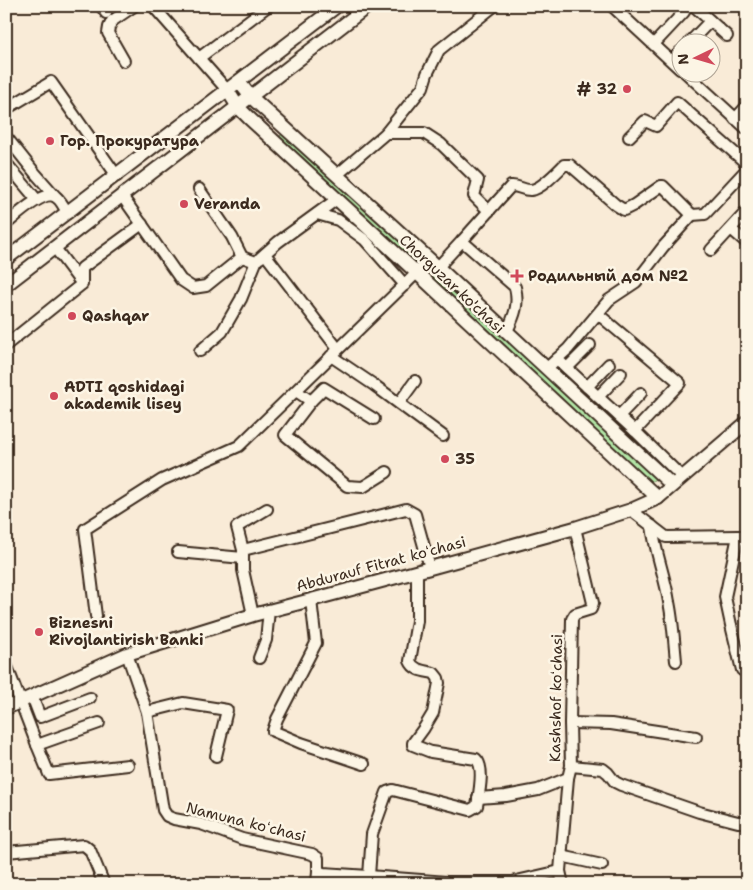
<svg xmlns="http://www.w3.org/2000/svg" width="753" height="890" viewBox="0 0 753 890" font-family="'Shantell Sans',sans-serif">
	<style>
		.green { fill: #b3e7a7; stroke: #778862 }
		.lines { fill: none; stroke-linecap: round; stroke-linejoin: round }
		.minor-casing { stroke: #3b2a1e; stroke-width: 14 }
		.major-casing { stroke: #3b2a1e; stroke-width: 16 }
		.minor { stroke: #fcf5e5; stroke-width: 10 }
		.major { stroke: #fcf5e5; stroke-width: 12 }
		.poi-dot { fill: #d1495b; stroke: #fcf5e5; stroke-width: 2 }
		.labels { text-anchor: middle; stroke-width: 5; stroke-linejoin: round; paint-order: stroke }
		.poi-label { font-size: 15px; font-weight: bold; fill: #3b2a1e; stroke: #fcf5e5; text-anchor: start }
		.street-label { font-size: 15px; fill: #3b2a1e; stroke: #fcf5e5 }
	</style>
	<rect width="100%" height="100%" fill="#f9ebd7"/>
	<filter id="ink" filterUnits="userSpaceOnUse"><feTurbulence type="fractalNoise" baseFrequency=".02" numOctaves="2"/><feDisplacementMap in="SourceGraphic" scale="10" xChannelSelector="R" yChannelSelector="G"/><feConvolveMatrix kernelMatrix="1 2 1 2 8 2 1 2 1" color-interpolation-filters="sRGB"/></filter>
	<g filter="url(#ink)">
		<polygon class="green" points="283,133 657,478 649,483 277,139"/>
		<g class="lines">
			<g class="minor-casing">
				<g id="minor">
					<polyline points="101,6 106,13"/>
					<polyline points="153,6 228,91"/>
					<polyline points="612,6 680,69"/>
					<polyline points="694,6 727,36"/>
					<polyline points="690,42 710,21"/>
					<polyline points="654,44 684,12 686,6"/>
					<polyline points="199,58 268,6"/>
					<polyline points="124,61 108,33 109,27 112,21 134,6"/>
					<polyline points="672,61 680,52"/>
					<polyline points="685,72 747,129"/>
					<polyline points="6,105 11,106 51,82 117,176"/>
					<polyline points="735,119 747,106"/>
					<polyline points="386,133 424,133 441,144 478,180 474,196 489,211"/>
					<polyline points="629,137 645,121 656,126 677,102 747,164"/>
					<polyline points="8,139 35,173 57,198"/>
					<polyline points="6,163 37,200"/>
					<polyline points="337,175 386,133 423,87 427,74 439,50 494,6"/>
					<polyline points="122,196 181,280 193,288 206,286 242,257 232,237 199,189"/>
					<polyline points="317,214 338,220 365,240 405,285"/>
					<path d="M6,224c9,-7 38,-35 50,-27 5,3 8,11 12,16"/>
					<polyline points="731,229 747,243"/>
					<path d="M462,241l49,-55c7,-1 13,5 20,4 10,-1 26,-18 33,-25h6l46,40 8,5 10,-5 27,-19h2l29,29 13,-1 42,-45"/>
					<polyline points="55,248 82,284"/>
					<polyline points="711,250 747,211"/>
					<polyline points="265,254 338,349"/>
					<polyline points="260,258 278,242 337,199"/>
					<path d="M438,267l24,-26 53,46c4,17 0,28 -8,44"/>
					<polyline points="598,314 680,383 635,431"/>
					<polyline points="6,345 82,284 82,268 142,224"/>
					<polyline points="200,351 222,332 241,299 256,262 242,257"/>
					<polyline points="331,356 374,385 443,436"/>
					<polyline points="557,359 635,431 682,477"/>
					<polyline points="547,368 568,349 609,300 636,282 663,247 692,215"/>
					<polyline points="567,368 590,345"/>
					<polyline points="587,387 609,364"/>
					<polyline points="296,391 311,401 324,388 374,419"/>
					<polyline points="598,397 621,373"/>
					<polyline points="311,401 285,435 347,486 363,487 387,472"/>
					<polyline points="399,403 415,381"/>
					<polyline points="619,416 641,393"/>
					<polyline points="631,510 666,537 738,536 744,539"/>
					<path d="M652,526c3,26 13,50 17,76 4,19 5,39 7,59"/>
					<polyline points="243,550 237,527 267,509"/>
					<polyline points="178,552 243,558"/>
					<polyline points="311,600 316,643 277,719 273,731 301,743 364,764"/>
					<polyline points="253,615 243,570 243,550 406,509 415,514 430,568"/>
					<polyline points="96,616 85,529 162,480 239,446 430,260"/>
					<polyline points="127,654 147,712 163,810 167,816 174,819 201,824 242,839 312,854 318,858 318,871 323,873 369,876 447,882 512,882 560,871"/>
					<polyline points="259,658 266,640 269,610"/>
					<polyline points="6,664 37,745 99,723"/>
					<polyline points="742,670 731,625 725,597 738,536 747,536"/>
					<polyline points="32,696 40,717 90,698"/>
					<polyline points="147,712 183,703 227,710 216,756"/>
					<polyline points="570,723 611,724 696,737"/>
					<polyline points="37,745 49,774 128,765"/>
					<polyline points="571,766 603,769 608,773 615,782 621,785 699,812 738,822 747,822"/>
					<polyline points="478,798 506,796 538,790 568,778"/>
					<polyline points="6,852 84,845 90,850 104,884"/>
					<polyline points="561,856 602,865"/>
					<path d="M369,876l3,-42 15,-42 6,-2 77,20 7,-4c2,-12 8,-39 -1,-47l-45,-7 -18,-7v-2l11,-15 9,-15 6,-30 -1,-5 -4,-5c-9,-2 -20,-2 -24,-12l7,-40v-49"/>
					<polyline points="317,884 318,871"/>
					<polyline points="563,884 560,871 568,778 571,766 570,723 572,619 575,614 591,609 593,603 575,528"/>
				</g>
			</g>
			<g class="major-casing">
				<g id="major">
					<polyline points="239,82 251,97 430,260 672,485"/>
					<polyline points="228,91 238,107 249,118 417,273 658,498"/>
					<polyline points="6,259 337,6"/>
					<polyline points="6,285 368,6"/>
					<polyline points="6,708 127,654 253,615 311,600 430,568 575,528 631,510 658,498 747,422"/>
				</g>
			</g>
			<use href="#minor" class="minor"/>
			<use href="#major" class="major"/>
		</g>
	</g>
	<g class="poi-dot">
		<circle cx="627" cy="89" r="5"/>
		<circle cx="50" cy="141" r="5"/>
		<circle cx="184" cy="204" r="5"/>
		<path d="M514.5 268.5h5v5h5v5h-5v5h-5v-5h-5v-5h5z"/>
		<circle cx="72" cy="316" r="5"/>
		<circle cx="54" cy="396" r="5"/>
		<circle cx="445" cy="459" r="5"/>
		<circle cx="39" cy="632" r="5"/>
	</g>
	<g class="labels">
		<g class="poi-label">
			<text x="617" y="94" text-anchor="end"># 32</text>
			<text x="60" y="146">Гор. Прокуратура</text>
			<text x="194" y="209">Veranda</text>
			<text x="528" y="281">Родильный дом №2</text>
			<text x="82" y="321">Qashqar</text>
			<text x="64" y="392">ADTI qoshidagi<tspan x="64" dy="17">akademik lisey</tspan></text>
			<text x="455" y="464">35</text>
			<text x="49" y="628">Biznesni<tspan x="49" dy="17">Rivojlantirish Banki</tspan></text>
		</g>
		<g class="street-label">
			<text transform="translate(452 284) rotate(43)" y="5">Chorguzar ko'chasi</text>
			<text transform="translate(381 564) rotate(-15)" y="5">Abdurauf Fitrat koʻchasi</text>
			<text transform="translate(556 698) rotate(-89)" y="5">Kashshof koʻchasi</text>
			<text transform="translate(246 822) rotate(14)" y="5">Namuna koʻchasi</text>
		</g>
	</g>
	<rect width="753" height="890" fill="none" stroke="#fcf5e5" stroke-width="25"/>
	<rect x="12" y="12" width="728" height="865" fill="none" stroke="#3b2a1e" stroke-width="2" filter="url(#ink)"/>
	<g transform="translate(696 58) rotate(265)"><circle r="24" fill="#fcf5e5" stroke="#afa495"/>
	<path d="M0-4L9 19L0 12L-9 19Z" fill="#d1495b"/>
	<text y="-8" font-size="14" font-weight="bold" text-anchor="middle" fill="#3b2a1e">N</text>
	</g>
</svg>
